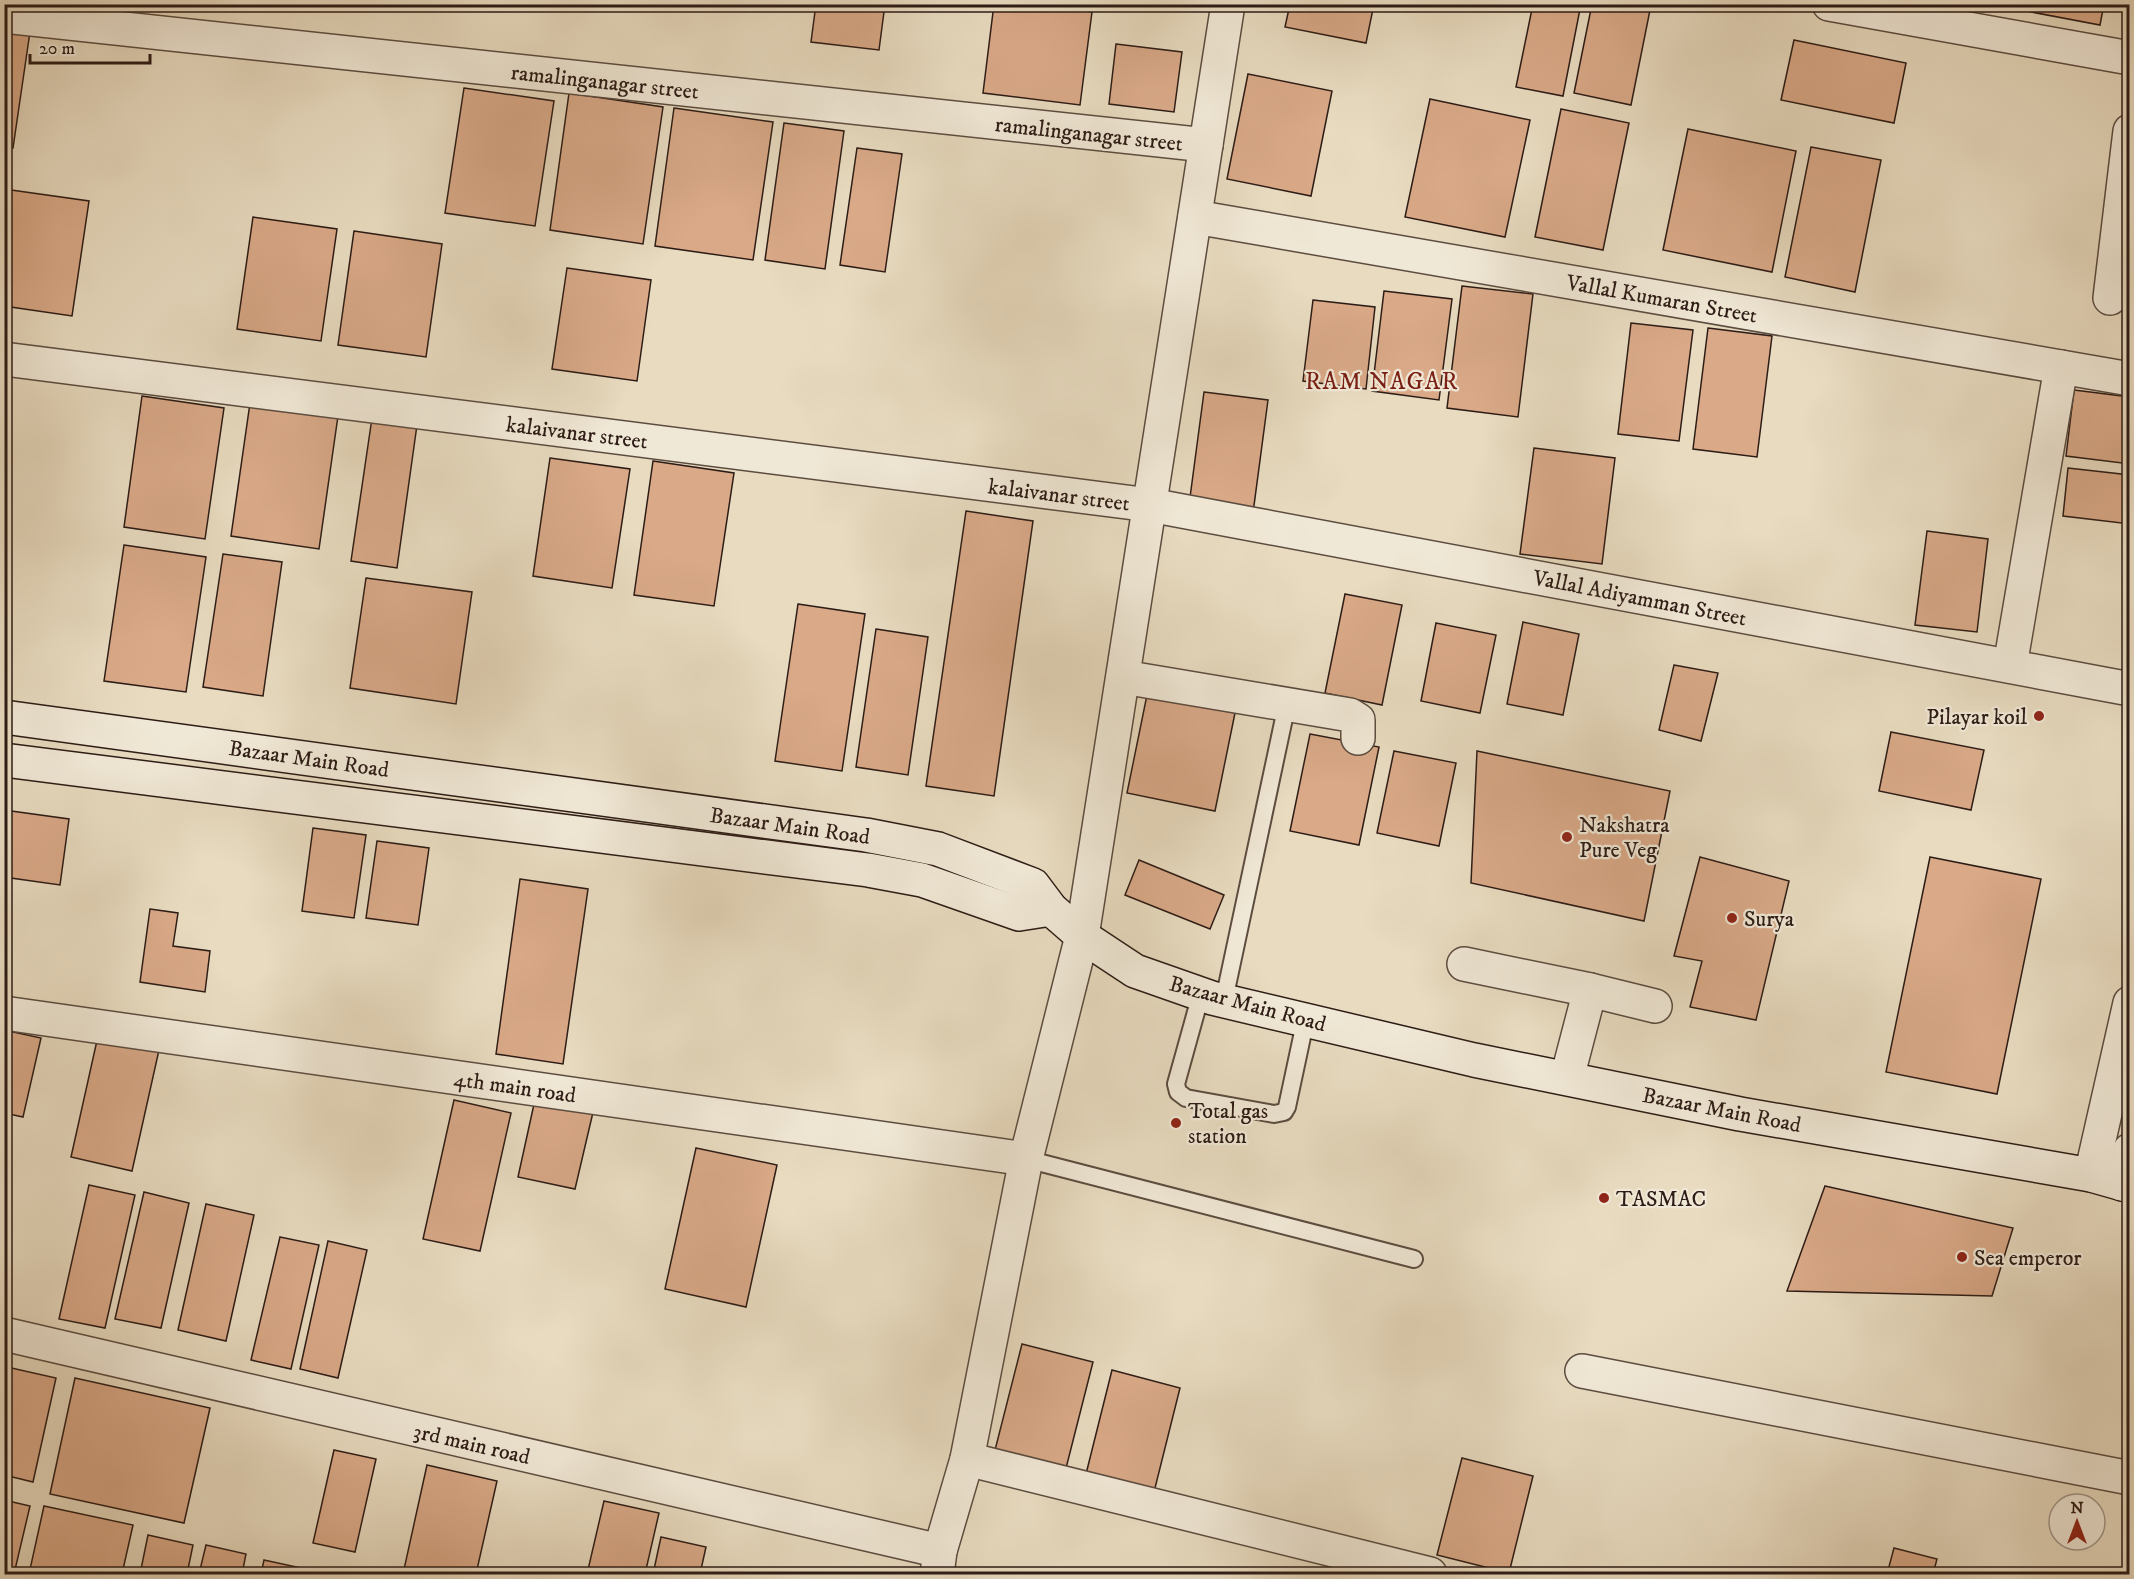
<svg xmlns="http://www.w3.org/2000/svg" width="2134" height="1579" viewBox="0 0 2134 1579" font-family="'IM FELL DW Pica',serif">
	<style>
		.building { fill: #d9a988; stroke: #2d1c16; stroke-width: 1.5 }
		.lines { fill: none; stroke-linecap: round; stroke-linejoin: round }
		.service-casing { stroke: #5c4c40; stroke-width: 20 }
		.minor-casing { stroke: #5c4c40; stroke-width: 36 }
		.secondary-casing { stroke: #2d1c16; stroke-width: 36 }
		.service { stroke: #f0e8d6; stroke-width: 16 }
		.minor { stroke: #f0e8d6; stroke-width: 33 }
		.secondary { stroke: #f0e8d6; stroke-width: 33 }
		.poi-dot { fill: #8f2418; stroke: #f0e8d6; stroke-width: 2 }
		.labels { text-anchor: middle; stroke-width: 4.5; stroke-linejoin: round; paint-order: stroke }
		.street-label { font-size: 22px; fill: #2d1c16; stroke: #f0e8d6 }
		.poi-label { font-size: 22px; fill: #2d1c16; stroke: #f0e8d6; text-anchor: start }
		.neighbourhood-label { font-size: 24px; letter-spacing: 1.5px; fill: #7a1f14; stroke: #f0e8d6 }
	</style>
	<rect width="100%" height="100%" fill="#e8dbc0"/>
	<filter id="stains"><feTurbulence type="fractalNoise" baseFrequency=".00333" numOctaves="4"/><feColorMatrix values="0 0 0 0 .2 0 0 0 0 .09 0 0 0 0 .02 0 0 0 .5 -.17"/></filter>
	<radialGradient id="worn" r=".72"><stop offset=".6" stop-color="#630" stop-opacity="0"/><stop offset="1" stop-color="#630" stop-opacity=".3"/></radialGradient>
	<g class="building">
		<polygon points="816,4 885,4 879,50 811,42"/>
		<polygon points="994,4 1030,4 1092,12 1080,105 983,93"/>
		<polygon points="1290,4 1374,4 1366,43 1285,27"/>
		<polygon points="1533,4 1581,4 1563,96 1516,87"/>
		<polygon points="1592,4 1624,4 1650,10 1631,105 1574,93"/>
		<polygon points="1989,4 2104,4 2100,25"/>
		<polygon points="4,22 31,25 13,148 4,147"/>
		<polygon points="1794,40 1906,63 1894,123 1781,100"/>
		<polygon points="1116,44 1182,52 1174,112 1109,104"/>
		<polygon points="1248,74 1332,91 1311,196 1227,179"/>
		<polygon points="464,88 554,101 535,226 445,213"/>
		<polygon points="569,93 663,107 643,244 550,230"/>
		<polygon points="1430,99 1530,120 1505,237 1405,217"/>
		<polygon points="674,108 773,122 753,260 655,246"/>
		<polygon points="1561,109 1629,123 1603,250 1535,237"/>
		<polygon points="784,123 844,131 825,269 765,260"/>
		<polygon points="1688,129 1796,151 1772,272 1663,250"/>
		<polygon points="1811,147 1881,160 1855,292 1785,277"/>
		<polygon points="857,148 902,154 885,272 840,265"/>
		<polygon points="4,189 89,201 72,316 4,306"/>
		<polygon points="253,217 337,229 321,341 237,329"/>
		<polygon points="354,231 442,244 426,357 338,345"/>
		<polygon points="567,268 651,280 637,381 552,369"/>
		<polygon points="1462,286 1533,294 1518,417 1447,408"/>
		<polygon points="1384,291 1452,299 1439,400 1372,391"/>
		<polygon points="1313,300 1375,307 1366,389 1303,381"/>
		<polygon points="1631,323 1693,330 1679,441 1618,434"/>
		<polygon points="1708,328 1772,336 1757,457 1693,449"/>
		<polygon points="2074,390 2130,397 2130,464 2066,456"/>
		<polygon points="1204,392 1268,400 1253,513 1189,505"/>
		<polygon points="142,396 224,408 205,539 124,527"/>
		<polygon points="250,403 338,416 319,549 231,536"/>
		<polygon points="372,418 417,425 397,568 351,561"/>
		<polygon points="1534,448 1615,458 1602,564 1520,554"/>
		<polygon points="550,458 630,469 612,588 533,576"/>
		<polygon points="653,461 734,473 714,606 634,595"/>
		<polygon points="2068,468 2130,475 2130,524 2063,516"/>
		<polygon points="966,511 1033,521 994,796 926,786"/>
		<polygon points="1927,531 1988,539 1977,632 1915,625"/>
		<polygon points="124,545 206,557 186,692 104,681"/>
		<polygon points="223,554 282,562 263,696 203,687"/>
		<polygon points="366,578 472,592 456,704 350,688"/>
		<polygon points="1345,594 1402,605 1382,705 1325,693"/>
		<polygon points="798,604 865,614 842,771 775,761"/>
		<polygon points="1523,622 1579,634 1563,715 1507,704"/>
		<polygon points="1436,623 1496,635 1480,713 1421,701"/>
		<polygon points="876,629 928,637 908,775 856,767"/>
		<polygon points="1674,665 1718,673 1701,741 1659,730"/>
		<polygon points="1147,695 1235,713 1215,811 1127,793"/>
		<polygon points="1891,732 1984,750 1971,810 1879,791"/>
		<polygon points="1310,734 1379,747 1359,845 1290,831"/>
		<polygon points="1394,751 1456,763 1439,846 1377,833"/>
		<polygon points="1477,751 1670,791 1644,921 1471,883"/>
		<polygon points="4,810 69,819 60,885 4,877"/>
		<polygon points="313,828 366,835 354,918 302,911"/>
		<polygon points="377,841 429,848 418,925 366,918"/>
		<polygon points="1700,857 1789,881 1756,1020 1690,1007 1702,961 1674,956"/>
		<polygon points="1930,857 2041,879 1997,1094 1886,1072"/>
		<polygon points="1139,860 1224,895 1210,929 1125,895"/>
		<polygon points="520,879 588,889 563,1064 496,1054"/>
		<polygon points="150,909 178,913 173,946 210,951 205,992 140,982"/>
		<polygon points="4,1030 41,1038 23,1117 4,1113"/>
		<polygon points="98,1036 159,1050 132,1171 71,1157"/>
		<polygon points="536,1095 594,1108 575,1189 518,1177"/>
		<polygon points="454,1100 511,1113 480,1251 423,1239"/>
		<polygon points="696,1148 777,1165 746,1307 665,1289"/>
		<polygon points="89,1185 135,1195 105,1328 59,1319"/>
		<polygon points="1825,1186 2013,1228 1992,1296 1787,1291"/>
		<polygon points="144,1192 189,1203 161,1328 115,1319"/>
		<polygon points="206,1204 254,1215 226,1341 178,1330"/>
		<polygon points="280,1237 319,1245 291,1369 251,1360"/>
		<polygon points="328,1241 367,1250 338,1378 300,1369"/>
		<polygon points="1022,1344 1093,1362 1064,1476 993,1458"/>
		<polygon points="7,1367 56,1378 33,1482 4,1475"/>
		<polygon points="1112,1370 1180,1388 1152,1500 1084,1482"/>
		<polygon points="75,1378 210,1408 184,1523 50,1494"/>
		<polygon points="334,1450 376,1459 355,1552 313,1543"/>
		<polygon points="1462,1458 1533,1476 1509,1573 1437,1555"/>
		<polygon points="427,1465 497,1481 476,1574 403,1574"/>
		<polygon points="4,1500 30,1506 14,1574 4,1574"/>
		<polygon points="604,1501 659,1513 645,1574 587,1574"/>
		<polygon points="44,1506 133,1525 122,1574 29,1574"/>
		<polygon points="148,1535 193,1545 187,1574 140,1574"/>
		<polygon points="661,1537 706,1547 700,1574 653,1574"/>
		<polygon points="206,1545 246,1554 242,1574 199,1574"/>
		<polygon points="1894,1548 1937,1559 1933,1574 1887,1574"/>
		<polygon points="264,1560 315,1571 314,1574 261,1574"/>
		<polygon points="1945,1569 1968,1574 1944,1574"/>
	</g>
	<g class="lines">
		<g class="service-casing">
			<g id="service">
				<polyline points="1201,994 1176,1084 1178,1092 1186,1098 1274,1114 1284,1112 1287,1107 1306,1018"/>
				<polyline points="1224,1000 1287,704"/>
				<polyline points="1026,1159 1414,1259"/>
			</g>
		</g>
		<g class="minor-casing">
			<g id="minor">
				<polyline points="1829,4 2130,58"/>
				<polyline points="4,16 1206,145"/>
				<polyline points="1195,217 2130,379"/>
				<polyline points="2110,298 2130,131"/>
				<polyline points="4,359 1150,505 2130,689"/>
				<polyline points="2010,666 2061,367"/>
				<polyline points="1123,677 1350,715 1358,720 1358,738"/>
				<polyline points="1464,964 1590,990"/>
				<polyline points="4,1013 1026,1159"/>
				<polyline points="1567,1078 1590,990 1655,1006"/>
				<polyline points="2091,1175 2130,1003"/>
				<polyline points="2122,1184 2130,1150"/>
				<polyline points="4,1334 940,1551"/>
				<polyline points="1582,1371 2130,1478"/>
				<polyline points="967,1459 1430,1574"/>
				<polyline points="937,1574 940,1551 967,1459 1026,1159 1082,936 1228,4"/>
			</g>
		</g>
		<g class="secondary-casing">
			<g id="secondary">
				<polyline points="4,717 866,835 938,849 1033,885 1051,909 1082,936 1135,971 1212,998 1474,1060 1740,1114 2091,1175 2130,1186"/>
				<polyline points="4,760 868,870 922,880 1019,914 1051,909"/>
			</g>
		</g>
		<use href="#service" class="service"/>
		<use href="#minor" class="minor"/>
		<use href="#secondary" class="secondary"/>
	</g>
	<g class="poi-dot">
		<circle cx="2039" cy="716" r="6"/>
		<circle cx="1567" cy="837" r="6"/>
		<circle cx="1732" cy="918" r="6"/>
		<circle cx="1176" cy="1123" r="6"/>
		<circle cx="1604" cy="1198" r="6"/>
		<circle cx="1962" cy="1257" r="6"/>
	</g>
	<g class="labels">
		<g class="street-label">
			<text transform="translate(605 81) rotate(6)" y="8">ramalinganagar street</text>
			<text transform="translate(1089 133) rotate(6)" y="8">ramalinganagar street</text>
			<text transform="translate(1662 298) rotate(10)" y="8">Vallal Kumaran Street</text>
			<text transform="translate(577 432) rotate(7)" y="8">kalaivanar street</text>
			<text transform="translate(1059 494) rotate(7)" y="8">kalaivanar street</text>
			<text transform="translate(1640 597) rotate(11)" y="8">Vallal Adiyamman Street</text>
			<text transform="translate(309 758) rotate(8)" y="8">Bazaar Main Road</text>
			<text transform="translate(790 825) rotate(8)" y="8">Bazaar Main Road</text>
			<text transform="translate(1248 1003) rotate(15)" y="8">Bazaar Main Road</text>
			<text transform="translate(515 1086) rotate(8)" y="8">4th main road</text>
			<text transform="translate(1722 1109) rotate(11)" y="8">Bazaar Main Road</text>
			<text transform="translate(472 1443) rotate(13)" y="8">3rd main road</text>
		</g>
		<g class="poi-label">
			<text x="2027" y="724" text-anchor="end">Pilayar koil</text>
			<text x="1579" y="832">Nakshatra<tspan x="1579" dy="25">Pure Veg</tspan></text>
			<text x="1744" y="926">Surya</text>
			<text x="1188" y="1118">Total gas<tspan x="1188" dy="25">station</tspan></text>
			<text x="1616" y="1206">TASMAC</text>
			<text x="1974" y="1265">Sea emperor</text>
		</g>
		<g class="neighbourhood-label">
			<text x="1382" y="389">RAM NAGAR</text>
		</g>
	</g>
	<rect width="2134" height="1579" fill="none" stroke="#e8dbc0" stroke-width="24"/>
	<rect x="6" y="6" width="2122" height="1567" fill="none" stroke="#2d1c16" stroke-width="3"/>
	<rect x="12" y="12" width="2110" height="1555" fill="none" stroke="#2d1c16" stroke-width="1.5"/>
	<g transform="translate(2077 1522)"><circle r="28" fill="#f0e8d6" stroke="#a29689" stroke-width="1.5"/>
	<path d="M0-4.5L10 22L0 15L-10 22Z" fill="#8f2418"/>
	<text y="-9" font-size="16" font-weight="bold" text-anchor="middle" fill="#2d1c16">N</text>
	</g>
	<path d="M30 54v9h120v-9" fill="none" stroke="#2d1c16" stroke-width="3"/>
	<text x="39" y="54" font-size="18" fill="#2d1c16" stroke="#f0e8d6" stroke-width="4.5" paint-order="stroke">20 m</text>
	<rect width="100%" height="100%" filter="url(#stains)"/>
	<rect width="100%" height="100%" fill="url(#worn)"/>
</svg>
